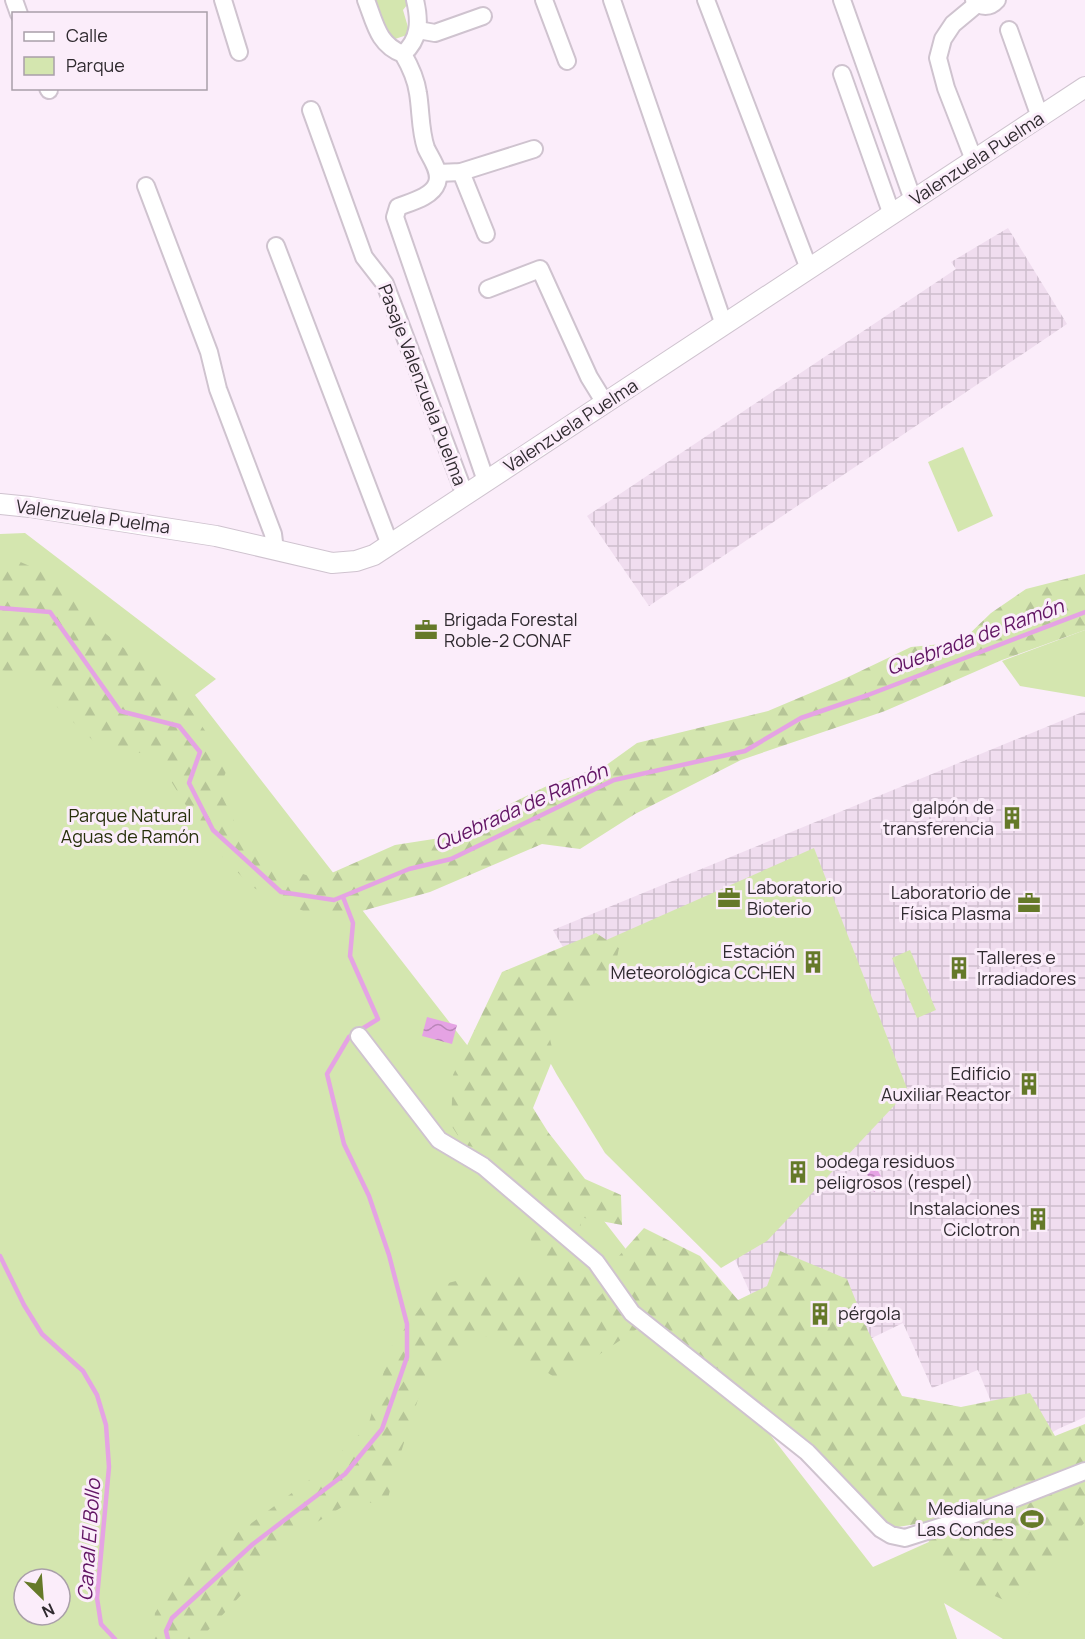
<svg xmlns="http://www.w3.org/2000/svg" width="1085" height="1639" viewBox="0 0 1085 1639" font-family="Manrope,sans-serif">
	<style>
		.industrial { fill: url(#industrial-grid) }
		.green { fill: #d4e6af; fill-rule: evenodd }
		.forest { fill: url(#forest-firs) }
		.water { fill: url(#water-waves) }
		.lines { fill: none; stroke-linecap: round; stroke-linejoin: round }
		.stream { stroke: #e5a3e4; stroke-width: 4.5 }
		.minor-casing { stroke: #cfc3cf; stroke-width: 20 }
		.tertiary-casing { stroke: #cfc3cf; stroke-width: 22 }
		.minor { stroke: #fff; stroke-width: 16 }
		.tertiary { stroke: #fff; stroke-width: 20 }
		.labels { text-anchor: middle; stroke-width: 6; stroke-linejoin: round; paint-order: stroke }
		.street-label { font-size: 18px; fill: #2f2a2f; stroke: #fbedfa }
		.poi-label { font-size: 18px; fill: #2f2a2f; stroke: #fbedfa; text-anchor: end }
		.park-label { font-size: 18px; fill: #27300b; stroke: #fbedfa }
		.water-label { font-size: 20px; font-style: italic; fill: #621564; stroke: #fbedfa }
	</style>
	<defs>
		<pattern id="industrial-grid" width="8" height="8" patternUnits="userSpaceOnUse" patternTransform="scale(1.5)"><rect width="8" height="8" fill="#f0ddef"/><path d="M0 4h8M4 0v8" fill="none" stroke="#cebecd"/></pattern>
		<pattern id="forest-firs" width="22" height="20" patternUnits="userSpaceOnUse" patternTransform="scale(1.5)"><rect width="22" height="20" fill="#d4e6af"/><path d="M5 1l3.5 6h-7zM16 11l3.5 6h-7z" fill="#b6c597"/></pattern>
		<pattern id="water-waves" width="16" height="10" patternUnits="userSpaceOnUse" patternTransform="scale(1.5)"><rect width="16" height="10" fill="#e5a3e4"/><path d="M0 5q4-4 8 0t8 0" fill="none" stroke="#ba85b9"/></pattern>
	</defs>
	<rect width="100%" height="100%" fill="#fbedfa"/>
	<g class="industrial">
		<polygon points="1008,228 1067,324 649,606 587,516 956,269 951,262"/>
		<polygon points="1085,711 1085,1417 1058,1429 1013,1455 978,1370 932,1388 903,1323 789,1378 701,1185 553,930"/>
	</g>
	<g class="green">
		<polygon points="374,0 406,0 407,5 403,10 410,34 389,41"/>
		<polygon points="963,447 993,516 958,532 928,462"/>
		<path d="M25,533l191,146 -21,16 678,872 212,-95v167h-82l-59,-36 13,36h-957v-1105zM24,1579h36v36h-36z"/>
		<polygon points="1085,630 1085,697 1020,686 1002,661"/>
		<polygon points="814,848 908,1091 767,1241 721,1268 605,1153 557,1075 507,984"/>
		<polygon points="910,950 936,1010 917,1018 892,958"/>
	</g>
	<g class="forest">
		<polygon points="0,553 41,571 81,606 106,634 176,689 213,742 227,769 219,790 241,835 279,866 318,879 395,845 440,838 553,783 605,766 637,743 768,711 846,678 911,647 961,642 991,613 1026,589 1085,574 1085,630 1002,660 885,711 741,760 635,814 580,849 542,844 430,892 344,916 314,916 252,887 209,843 155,755 100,747 55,705 50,680 0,670"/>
		<path d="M596,933l23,15 -7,34 -66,40 8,34 -21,52 15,24 37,47 36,16 1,30 -43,-8 18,82 23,-24 -2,-18 26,-29 56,28 38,44 29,-14 13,-35 67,28 21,52 34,65 59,11 69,-14 25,43 30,-12v98l-41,48 -24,37 -64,-28 -40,-55 -24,4 -81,-84 -162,-123 -64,43 -31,13 -31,-21 -16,-16 -38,-6 -8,19 -35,20c-13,45 -30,89 -40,134l-25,-7 -19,7 -38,23 -49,36 -12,27 -43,46h-48l3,-26 23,-35 31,-28 36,-22 75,-56 48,-46 23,-79 35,-47 18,-16 44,-11 56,1 -15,-39 -3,-59 -34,-25 -28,-6 -13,-20 2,-50 49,-103z"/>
	</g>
	<g class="water">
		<polygon points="427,1017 457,1025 452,1044 422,1036"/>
		<polygon points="876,1167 886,1186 874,1192 866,1171"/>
	</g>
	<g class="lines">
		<g class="stream">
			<polyline points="0,608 50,612 120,711 179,726 200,752 189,783 213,830 281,892 334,900 409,869 451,859 614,780 745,751 801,718 868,695 1085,612"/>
			<polyline points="0,1256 24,1305 42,1334 83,1371 97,1395 106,1425 109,1467 97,1598 101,1624 115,1639"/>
			<polyline points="168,1639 166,1631 172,1618 253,1544 345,1474 382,1429 407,1357 407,1324 389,1255 369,1196 344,1144 327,1074 349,1037 378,1019 350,956 353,923 343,897"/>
		</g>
		<g class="minor-casing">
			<g id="minor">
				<polyline points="14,0 19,14"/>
				<polyline points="223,0 239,52"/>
				<path d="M366,0c9,23 12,45 37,54 7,12 13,25 15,39 3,18 2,38 8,55 5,11 15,23 11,35 -5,14 -26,19 -39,24l-3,10 91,264"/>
				<polyline points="544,0 567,61"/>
				<polyline points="612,0 724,325"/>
				<polyline points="706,0 809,269"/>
				<polyline points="842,0 913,200"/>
				<path d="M974,0c7,8 16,8 23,0"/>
				<polyline points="418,30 435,33 483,16"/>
				<polyline points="1009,30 1040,117"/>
				<path d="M403,54c17,-15 17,-33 12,-54"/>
				<polyline points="842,74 892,215"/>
				<polyline points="48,88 49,90"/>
				<polyline points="311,110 364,257 385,284 465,495"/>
				<polyline points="974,160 946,88 938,58 943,39 953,24 977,4"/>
				<polyline points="461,172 486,234"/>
				<polyline points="438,173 461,172 534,149"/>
				<polyline points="146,186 209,352 218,389 273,534 275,550"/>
				<polyline points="276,246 390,545"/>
				<polyline points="488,289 540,269 589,377 605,403"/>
				<polyline points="359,1036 439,1140 483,1166 596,1262 632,1313 807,1452 881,1529 891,1535 905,1538 949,1524 1085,1471"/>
			</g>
		</g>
		<g class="tertiary-casing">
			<polyline id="tertiary" points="0,504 30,507 216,536 332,563 356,561 374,555 1085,87"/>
		</g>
		<use href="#minor" class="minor"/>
		<use href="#tertiary" class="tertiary"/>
	</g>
	<defs>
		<g id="office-bare" transform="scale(1.8)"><path d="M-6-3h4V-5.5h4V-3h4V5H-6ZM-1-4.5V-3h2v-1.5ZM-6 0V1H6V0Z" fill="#657929" stroke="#fbedfa" stroke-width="2.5" paint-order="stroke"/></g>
		<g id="building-bare" transform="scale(1.8)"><path d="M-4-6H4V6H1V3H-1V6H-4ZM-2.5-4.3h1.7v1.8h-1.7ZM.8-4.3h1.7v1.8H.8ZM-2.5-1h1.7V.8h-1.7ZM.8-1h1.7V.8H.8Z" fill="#657929" stroke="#fbedfa" stroke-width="2.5" paint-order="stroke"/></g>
		<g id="stadium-bare" transform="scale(1.8)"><path d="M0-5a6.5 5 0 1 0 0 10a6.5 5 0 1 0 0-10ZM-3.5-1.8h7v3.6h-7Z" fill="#657929" stroke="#fbedfa" stroke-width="2.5" paint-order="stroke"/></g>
	</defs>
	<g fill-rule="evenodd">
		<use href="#office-bare" x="426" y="630"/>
		<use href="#building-bare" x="1012" y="818"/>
		<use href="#office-bare" x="729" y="898"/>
		<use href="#office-bare" x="1029" y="903"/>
		<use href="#building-bare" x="813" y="962"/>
		<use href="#building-bare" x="959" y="968"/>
		<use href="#building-bare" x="1029" y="1084"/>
		<use href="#building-bare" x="798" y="1172"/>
		<use href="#building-bare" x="1038" y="1219"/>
		<use href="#building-bare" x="820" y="1314"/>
		<use href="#stadium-bare" x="1032" y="1519"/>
	</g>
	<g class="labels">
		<g class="street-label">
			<text transform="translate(977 159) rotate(-33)" y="6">Valenzuela Puelma</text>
			<text transform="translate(422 385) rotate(69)" y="6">Pasaje Valenzuela Puelma</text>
			<text transform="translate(571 426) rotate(-33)" y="6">Valenzuela Puelma</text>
			<text transform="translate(93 517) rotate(8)" y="6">Valenzuela Puelma</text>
		</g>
		<g class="poi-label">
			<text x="444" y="626" text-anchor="start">Brigada Forestal<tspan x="444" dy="21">Roble-2 CONAF</tspan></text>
			<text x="994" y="814">galpón de<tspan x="994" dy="21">transferencia</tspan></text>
			<text x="747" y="894" text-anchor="start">Laboratorio<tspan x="747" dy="21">Bioterio</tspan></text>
			<text x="1011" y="899">Laboratorio de<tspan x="1011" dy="21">Física Plasma</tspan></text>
			<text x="795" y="958">Estación<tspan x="795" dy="21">Meteorológica CCHEN</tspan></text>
			<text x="977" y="964" text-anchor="start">Talleres e<tspan x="977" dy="21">Irradiadores</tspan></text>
			<text x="1011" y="1080">Edificio<tspan x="1011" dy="21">Auxiliar Reactor</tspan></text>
			<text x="816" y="1168" text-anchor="start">bodega residuos<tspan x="816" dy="21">peligrosos (respel)</tspan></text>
			<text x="1020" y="1215">Instalaciones<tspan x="1020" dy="21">Ciclotron</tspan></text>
			<text x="838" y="1320" text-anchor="start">pérgola</text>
			<text x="1014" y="1515">Medialuna<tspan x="1014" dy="21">Las Condes</tspan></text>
		</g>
		<g class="park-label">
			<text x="130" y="822">Parque Natural<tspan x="130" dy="21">Aguas de Ramón</tspan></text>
		</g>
		<g class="water-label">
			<text transform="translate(975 637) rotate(-20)" y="7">Quebrada de Ramón</text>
			<text transform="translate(521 807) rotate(-24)" y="7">Quebrada de Ramón</text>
			<text transform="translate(89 1540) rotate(-86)" y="7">Canal El Bollo</text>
		</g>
	</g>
	<rect x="12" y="12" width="195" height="78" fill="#fbedfa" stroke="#a99fa9" stroke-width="1.5"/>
	<rect x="24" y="32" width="30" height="9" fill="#ffffff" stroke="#a99fa9" stroke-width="1.5"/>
	<text x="66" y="42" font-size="18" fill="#2f2a2f">Calle</text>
	<rect x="24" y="57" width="30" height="18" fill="#d4e6af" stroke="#a99fa9" stroke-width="1.5"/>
	<text x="66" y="72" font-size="18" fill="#2f2a2f">Parque</text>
	<g transform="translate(42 1597) rotate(155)"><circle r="28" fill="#fbedfa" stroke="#a99fa9" stroke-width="1.5"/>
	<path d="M0-4.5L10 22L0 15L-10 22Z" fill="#657929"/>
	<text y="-9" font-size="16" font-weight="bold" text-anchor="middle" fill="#2f2a2f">N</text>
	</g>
</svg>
